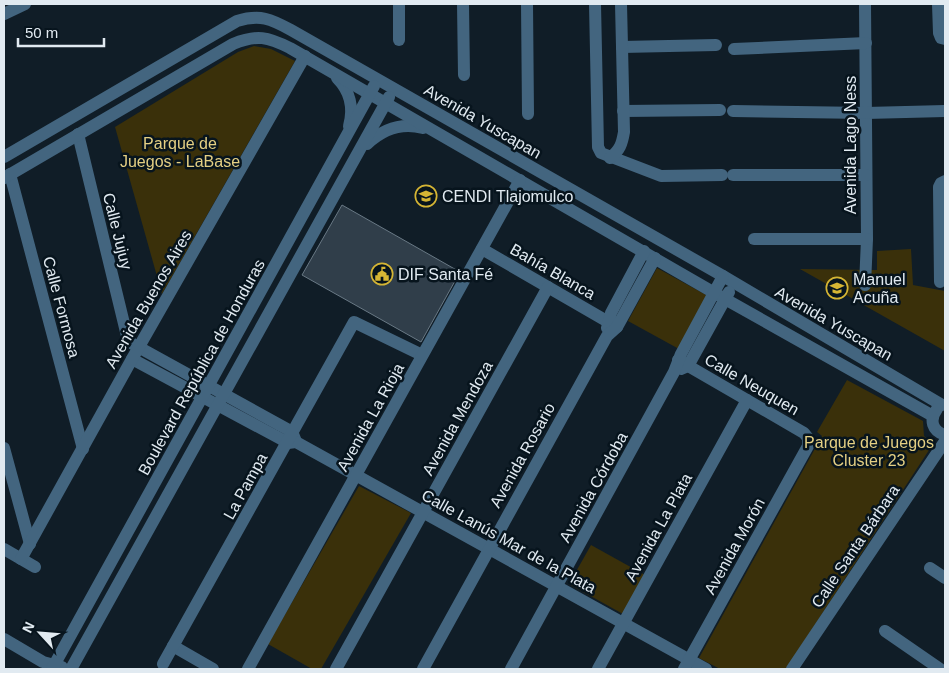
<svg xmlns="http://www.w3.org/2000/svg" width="949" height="673" viewBox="0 0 949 673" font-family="Arial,sans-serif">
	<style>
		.green { fill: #3a300a }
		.building { fill: #303e4a; stroke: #697985 }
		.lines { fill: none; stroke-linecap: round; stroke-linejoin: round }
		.minor { stroke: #43657f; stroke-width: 12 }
		.labels { text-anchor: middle; stroke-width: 5; stroke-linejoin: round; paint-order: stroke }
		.street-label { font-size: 16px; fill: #e1eaf1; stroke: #07141d }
		.park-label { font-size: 16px; fill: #e4cf83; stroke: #07141d }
		.poi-label { font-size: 16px; fill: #e1eaf1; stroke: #07141d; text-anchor: start }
	</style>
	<rect width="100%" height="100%" fill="#101d27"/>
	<g class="green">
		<polygon points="254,46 271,49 295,61 162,294 115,127 238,52"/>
		<polygon points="911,249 913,285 945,291 945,351 800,269 877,270 877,251"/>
		<polygon points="657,268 708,296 679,349 628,321"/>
		<polygon points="847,380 923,421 924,436 933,444 786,669 720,669 699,658 822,436 817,432"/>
		<polygon points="359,486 411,513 321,669 312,669 268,644"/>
		<polygon points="591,545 645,575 623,614 569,584"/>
	</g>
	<polygon class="building" points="342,205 460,272 421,342 302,275"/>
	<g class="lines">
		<g class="minor">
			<polyline points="463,4 464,75"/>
			<polyline points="527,4 528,114"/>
			<polyline points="595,4 598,147 601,153 661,176 722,175"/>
			<polyline points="865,4 867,239 865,285"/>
			<polyline points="938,4 939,33 941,38 945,39"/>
			<polyline points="4,14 25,4"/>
			<polyline points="399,40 399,4"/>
			<polyline points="622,47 716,45"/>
			<polyline points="734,49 866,43"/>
			<path d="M337,78c13,13 17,30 12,48"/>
			<polyline points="623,111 720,110"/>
			<polyline points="733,111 866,113 945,111"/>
			<polyline points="78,134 127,336 131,343 287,429 293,434 295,439"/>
			<path d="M367,144c16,-15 34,-22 56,-16"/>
			<path d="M4,157l233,-136c23,-7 34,-2 54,9l432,246 219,129"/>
			<path d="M610,158c10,-8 12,-14 14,-26l-3,-128"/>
			<polyline points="10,174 83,449"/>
			<polyline points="733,175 866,175"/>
			<path d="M4,178l229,-134c24,-10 35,-7 57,4l435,251 208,117"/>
			<polyline points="754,239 867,239"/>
			<polyline points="482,249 617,327"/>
			<polyline points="940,282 939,187 941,183 945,181"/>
			<polyline points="607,328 611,313 644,251"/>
			<polyline points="132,359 281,439 288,443 296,442 706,669"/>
			<polyline points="678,360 804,433 808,438 808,446 684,669"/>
			<polyline points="681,369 688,366 729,292"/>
			<path d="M937,409c-8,11 -5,22 8,26"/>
			<polyline points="4,448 30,544"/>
			<polyline points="4,549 35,567"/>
			<polyline points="21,559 132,359 305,56"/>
			<polyline points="930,568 945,578"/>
			<polyline points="885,631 940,669"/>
			<polyline points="4,639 43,662 62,667"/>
			<polyline points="173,646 213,669"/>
			<polyline points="163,664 354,322 422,355"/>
			<polyline points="52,669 374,86"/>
			<polyline points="71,669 389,97"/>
			<polyline points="248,669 520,180"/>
			<polyline points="336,669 548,287"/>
			<polyline points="423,669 607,336 617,327 655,258"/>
			<polyline points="511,669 674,372 681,354 723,276"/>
			<polyline points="598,669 747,400"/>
			<polyline points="792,669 945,441"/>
		</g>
	</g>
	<defs>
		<g id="school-ring" transform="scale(1.125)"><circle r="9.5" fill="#07141d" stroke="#d5b534" stroke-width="1.5"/><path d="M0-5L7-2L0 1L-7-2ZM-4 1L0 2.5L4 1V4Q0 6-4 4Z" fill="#d5b534"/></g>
		<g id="civic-ring" transform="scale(1.125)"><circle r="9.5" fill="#07141d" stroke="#d5b534" stroke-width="1.5"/><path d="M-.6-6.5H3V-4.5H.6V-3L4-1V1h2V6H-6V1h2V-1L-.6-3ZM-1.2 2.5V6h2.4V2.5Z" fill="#d5b534"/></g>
	</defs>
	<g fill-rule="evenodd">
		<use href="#school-ring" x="426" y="196"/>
		<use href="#civic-ring" x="382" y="274"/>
		<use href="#school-ring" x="837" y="288"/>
	</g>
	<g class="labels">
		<g class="street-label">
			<text transform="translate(483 121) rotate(30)" y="6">Avenida Yuscapan</text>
			<text transform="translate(850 145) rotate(-90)" y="6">Avenida Lago Ness</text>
			<text transform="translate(118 231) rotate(76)" y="6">Calle Jujuy</text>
			<text transform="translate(553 271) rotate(30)" y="6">Bahía Blanca</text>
			<text transform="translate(148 299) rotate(-60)" y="6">Avenida Buenos Aires</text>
			<text transform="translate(62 307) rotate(75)" y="6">Calle Formosa</text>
			<text transform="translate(834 323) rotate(30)" y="6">Avenida Yuscapan</text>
			<text transform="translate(201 367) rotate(-61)" y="6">Boulevard República de Honduras</text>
			<text transform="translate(752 384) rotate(30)" y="6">Calle Neuquen</text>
			<text transform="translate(370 417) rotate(-61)" y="6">Avenida La Rioja</text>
			<text transform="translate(457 418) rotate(-61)" y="6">Avenida Mendoza</text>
			<text transform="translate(522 455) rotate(-61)" y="6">Avenida Rosario</text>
			<text transform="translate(245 486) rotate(-61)" y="6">La Pampa</text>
			<text transform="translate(593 487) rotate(-61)" y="6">Avenida Córdoba</text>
			<text transform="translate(658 527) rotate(-61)" y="6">Avenida La Plata</text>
			<text transform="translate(509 541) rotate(29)" y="6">Calle Lanús Mar de la Plata</text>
			<text transform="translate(734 546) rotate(-61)" y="6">Avenida Morón</text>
			<text transform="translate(855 546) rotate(-56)" y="6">Calle Santa Bárbara</text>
		</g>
		<g class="park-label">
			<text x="180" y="149">Parque de<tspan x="180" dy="18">Juegos - LaBase</tspan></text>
			<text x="869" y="448">Parque de Juegos<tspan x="869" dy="18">Cluster 23</tspan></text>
		</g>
		<g class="poi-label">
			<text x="442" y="202">CENDI Tlajomulco</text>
			<text x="398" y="280">DIF Santa Fé</text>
			<text x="853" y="285">Manuel<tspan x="853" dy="18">Acuña</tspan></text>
		</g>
	</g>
	<rect width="949" height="673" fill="none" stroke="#e1eaf1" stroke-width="10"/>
	<g transform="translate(40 633) rotate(296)" stroke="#07141d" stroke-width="4" paint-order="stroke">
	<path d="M0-4L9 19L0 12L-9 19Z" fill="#e1eaf1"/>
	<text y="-8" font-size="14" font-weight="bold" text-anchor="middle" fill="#e1eaf1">N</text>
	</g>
	<path d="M18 38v8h86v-8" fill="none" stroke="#e1eaf1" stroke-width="2.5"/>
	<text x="25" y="38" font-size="15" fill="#e1eaf1" stroke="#07141d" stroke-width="4" paint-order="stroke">50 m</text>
</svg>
